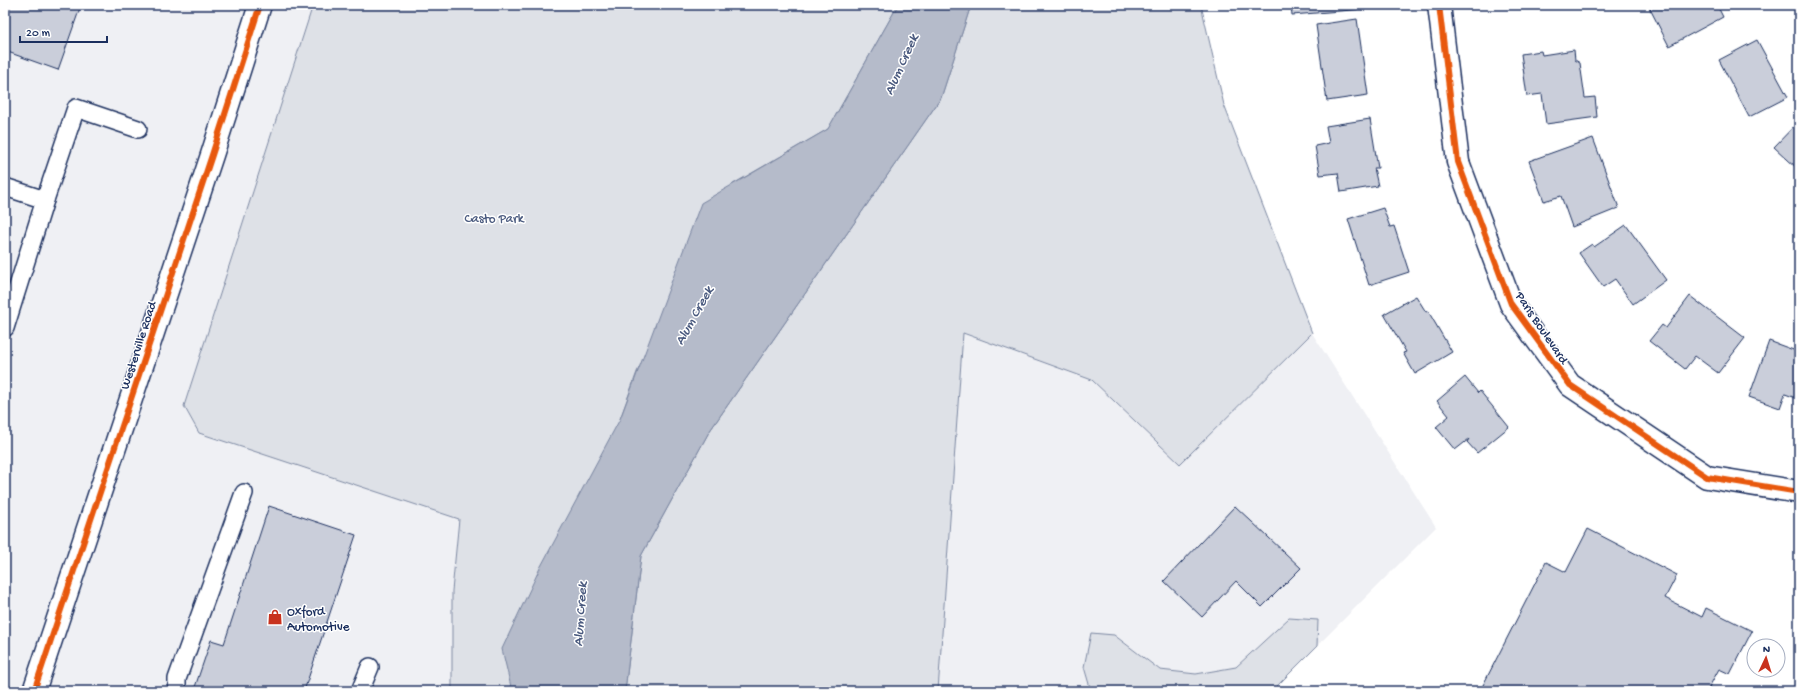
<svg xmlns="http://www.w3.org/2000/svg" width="1804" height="696" viewBox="0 0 1804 696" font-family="'Gochi Hand',sans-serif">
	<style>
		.built { fill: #eff0f4 }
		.green { fill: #dee1e7; stroke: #7c88a2 }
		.water { fill: #b5bbca; stroke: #77839f }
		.building { fill: #caceda; stroke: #1b2f5e }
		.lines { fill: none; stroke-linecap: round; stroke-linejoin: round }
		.lane-casing { stroke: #1b2f5e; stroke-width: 20 }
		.secondary-casing { stroke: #1b2f5e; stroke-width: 25 }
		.primary-casing { stroke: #1b2f5e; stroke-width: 25 }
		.lane { stroke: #fff; stroke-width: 17 }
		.secondary { stroke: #fff; stroke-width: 22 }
		.primary { stroke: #fff; stroke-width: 22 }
		.cycleway-casing { stroke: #fff; stroke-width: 8 }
		.cycleway { stroke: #e8590c; stroke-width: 6 }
		.labels { text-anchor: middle; stroke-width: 3; stroke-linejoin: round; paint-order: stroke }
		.park-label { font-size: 13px; fill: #4c5c80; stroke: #fff }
		.street-label { font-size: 13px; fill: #1b2f5e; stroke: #fff }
		.poi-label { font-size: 13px; fill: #1b2f5e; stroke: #fff; text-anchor: start }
		.water-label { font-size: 14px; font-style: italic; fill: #49597e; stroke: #fff }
	</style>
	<rect width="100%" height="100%" fill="#fff"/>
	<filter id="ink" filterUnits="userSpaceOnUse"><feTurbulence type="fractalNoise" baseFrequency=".025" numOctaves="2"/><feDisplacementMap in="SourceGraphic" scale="8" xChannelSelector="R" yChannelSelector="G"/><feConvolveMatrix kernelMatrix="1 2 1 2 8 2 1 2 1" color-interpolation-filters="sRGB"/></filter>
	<g filter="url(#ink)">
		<g class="built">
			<polygon points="5,5 313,5 184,406 199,433 459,519 452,591 452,691 5,691"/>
			<polygon points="963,333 1092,380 1180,464 1312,333 1436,527 1317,646 1318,620 1289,618 1236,667 1196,674 1160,670 1114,635 1084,667 1091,691 938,691"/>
		</g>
		<g class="green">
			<polygon points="313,5 898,5 828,129 733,184 637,372 620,419 544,691 452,691 452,591 459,519 199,433 184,406"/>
			<polygon points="971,5 1201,5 1224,105 1312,333 1180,464 1092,380 963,333 938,691 625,691 641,556 709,432 941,98"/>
			<polygon points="1289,618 1318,620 1317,646 1272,691 1091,691 1084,667 1091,633 1114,635 1160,670 1196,674 1236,667"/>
		</g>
		<polygon class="water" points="898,5 971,5 941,98 709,432 641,556 625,691 512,691 502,649 540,568 620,419 701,203 828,129"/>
		<g class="building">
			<polygon points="5,5 81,5 58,70 5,51"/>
			<polygon points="1291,5 1363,5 1364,9 1292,15"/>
			<polygon points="1648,5 1717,5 1723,17 1669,46"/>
			<polygon points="1357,19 1368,95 1327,101 1316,25"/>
			<polygon points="1757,40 1788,97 1749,117 1719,60"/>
			<polygon points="1574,50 1575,60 1580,63 1585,98 1595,97 1597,117 1546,124 1542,94 1527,96 1521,54 1541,51 1542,55"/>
			<polygon points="1370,119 1378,168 1374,168 1378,186 1341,192 1338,173 1320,175 1315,146 1329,143 1326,126"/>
			<polygon points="1799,121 1799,170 1774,147"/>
			<polygon points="1593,138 1619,208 1572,227 1561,196 1544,201 1529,161"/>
			<polygon points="1383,208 1390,227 1394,226 1409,272 1369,285 1348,219"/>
			<polygon points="1626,225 1666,280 1633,304 1615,279 1603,287 1579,253 1592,244 1594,247"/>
			<polygon points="1416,296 1426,312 1428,311 1452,352 1415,374 1403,353 1406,352 1384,314"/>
			<polygon points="1690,296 1745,338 1718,373 1695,356 1685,369 1649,341 1662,325 1666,328"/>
			<polygon points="1769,341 1799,352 1799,399 1785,394 1780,408 1749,397"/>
			<polygon points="1465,377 1478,393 1480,391 1509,427 1477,453 1467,442 1469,439 1455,450 1436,427 1449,416 1437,401"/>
			<polygon points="269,506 356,535 304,691 194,690 211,640 224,644"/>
			<polygon points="1235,506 1301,568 1262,607 1236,581 1202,617 1164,581"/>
			<polygon points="1588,529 1677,575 1665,598 1702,617 1706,608 1752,631 1730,674 1719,669 1707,691 1480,691 1546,562 1566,572"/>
		</g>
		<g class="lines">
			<g class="lane-casing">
				<g id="lane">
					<polyline points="5,187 45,200 5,328"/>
					<polyline points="45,200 76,108 138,129"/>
					<polyline points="177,691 177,679 244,493"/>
					<polyline points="360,691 370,667"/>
				</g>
			</g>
			<g class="secondary-casing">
				<polyline id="secondary" points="1439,5 1458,162 1511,304 1570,385 1707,477 1799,492"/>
			</g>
			<g class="primary-casing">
				<polyline id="primary" points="34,691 212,155 260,5"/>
			</g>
			<use href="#lane" class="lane"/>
			<use href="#secondary" class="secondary"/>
			<use href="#primary" class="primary"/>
			<g class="cycleway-casing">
				<g id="cycleway">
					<polyline points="1439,5 1458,162 1511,304 1570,385 1707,477 1799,492"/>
					<polyline points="34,691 212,155 260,5"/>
				</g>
			</g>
			<use href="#cycleway" class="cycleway"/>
		</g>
	</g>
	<defs>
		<g id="shop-bare" transform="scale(1.2)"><path d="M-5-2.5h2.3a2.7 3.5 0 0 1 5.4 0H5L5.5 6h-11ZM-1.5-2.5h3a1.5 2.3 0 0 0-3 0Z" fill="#c8321e" stroke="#fff" stroke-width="2.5" paint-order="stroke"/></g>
	</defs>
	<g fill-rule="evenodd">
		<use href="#shop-bare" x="275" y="617"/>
	</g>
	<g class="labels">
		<g class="park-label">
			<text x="494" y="222">Casto Park</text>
		</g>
		<g class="street-label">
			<text transform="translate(1543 327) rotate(56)" y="5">Paris Boulevard</text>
			<text transform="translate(137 345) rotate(-72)" y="5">Westerville Road</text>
		</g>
		<g class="poi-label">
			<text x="287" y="615">Oxford<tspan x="287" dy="15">Automotive</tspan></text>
		</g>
		<g class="water-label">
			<text transform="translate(900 64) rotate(-66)" y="5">Alum Creek</text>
			<text transform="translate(693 315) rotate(-61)" y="5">Alum Creek</text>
			<text transform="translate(579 614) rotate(-86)" y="5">Alum Creek</text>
		</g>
	</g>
	<rect width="1804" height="696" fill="none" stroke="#fff" stroke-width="20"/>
	<rect x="10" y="10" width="1784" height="676" fill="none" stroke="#1b2f5e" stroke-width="1.5" filter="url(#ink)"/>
	<g transform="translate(1766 658) rotate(4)"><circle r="19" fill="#ffffff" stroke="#a4acbf"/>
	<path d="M0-3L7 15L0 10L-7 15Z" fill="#c8321e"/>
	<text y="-6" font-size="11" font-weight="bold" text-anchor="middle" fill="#1b2f5e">N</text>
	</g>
	<path d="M20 36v6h87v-6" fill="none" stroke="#1b2f5e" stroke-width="2"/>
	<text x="26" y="36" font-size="12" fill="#1b2f5e" stroke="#ffffff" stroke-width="3" paint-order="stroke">20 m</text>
</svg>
